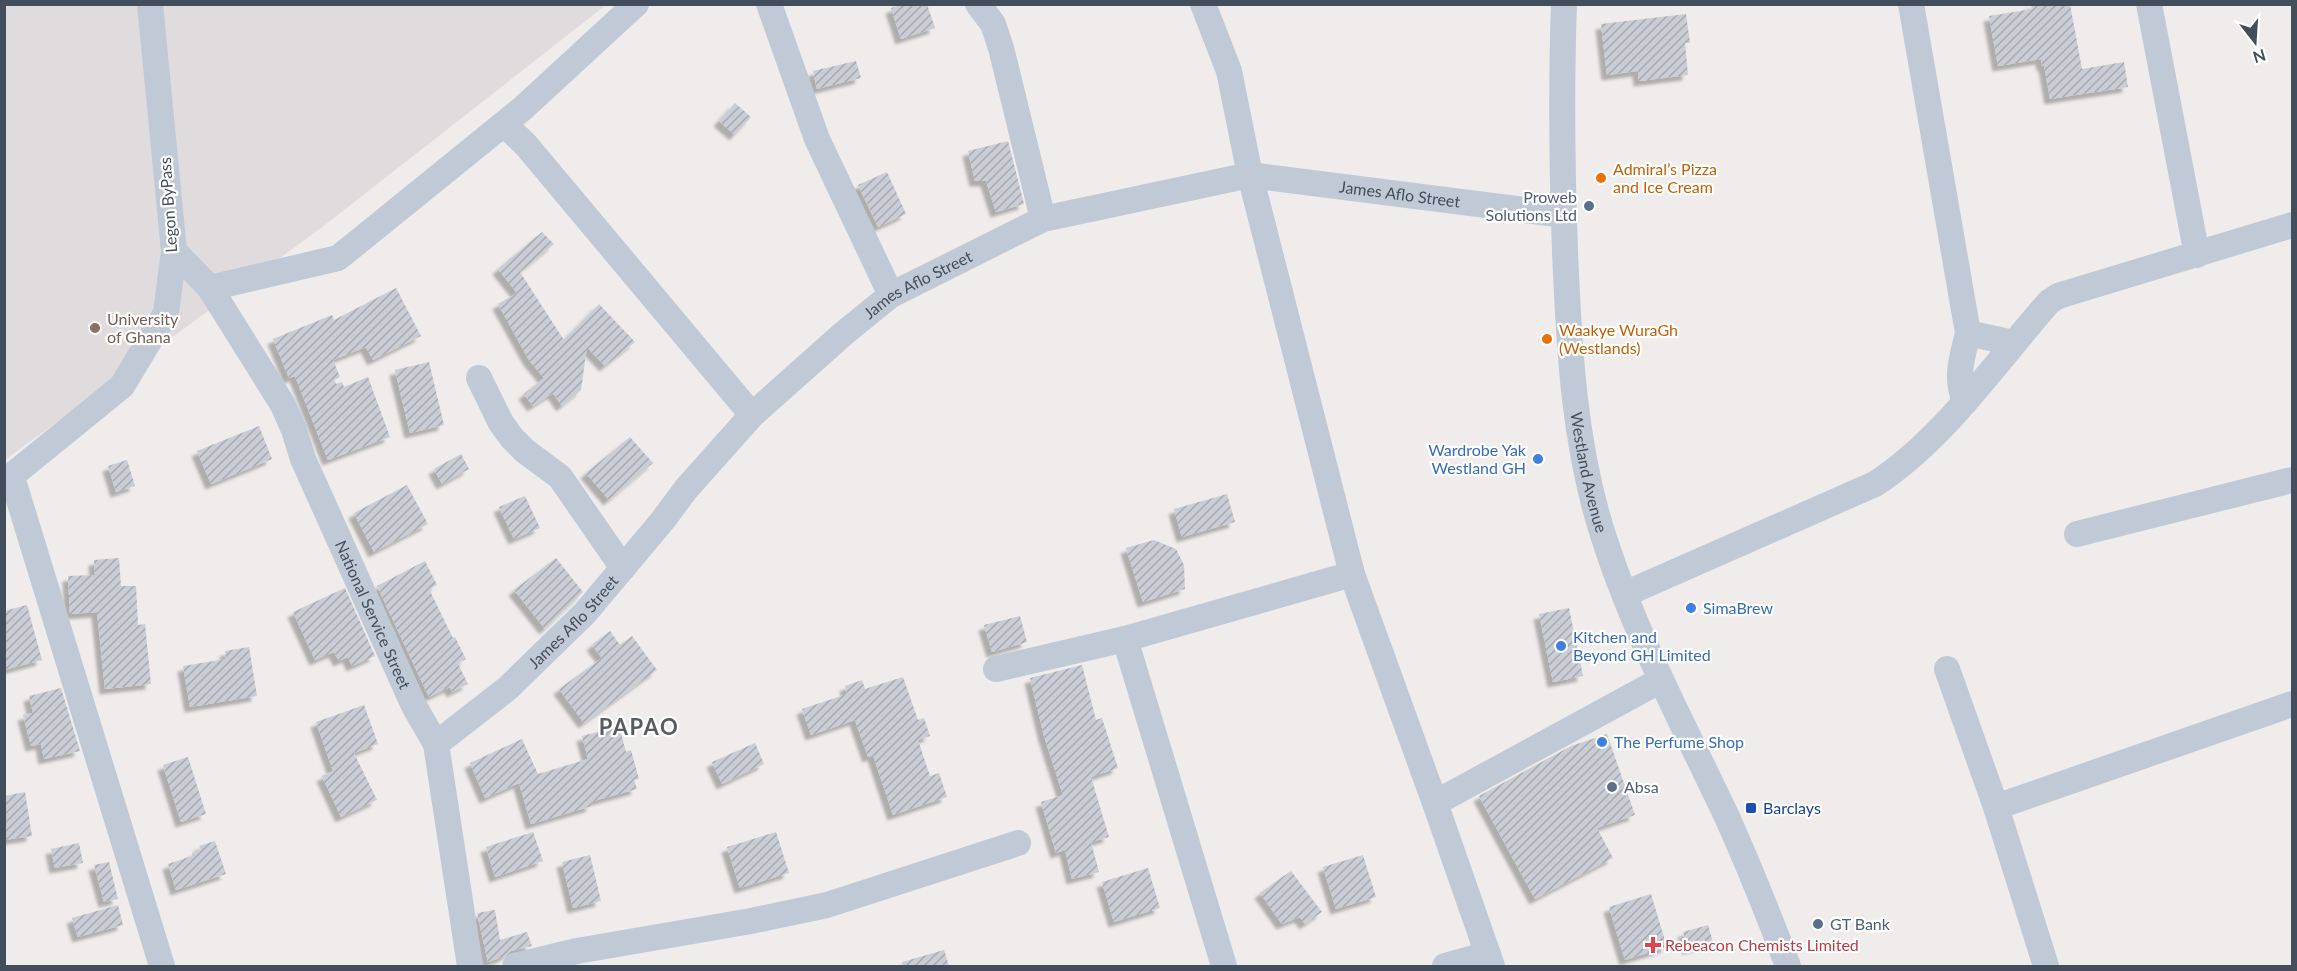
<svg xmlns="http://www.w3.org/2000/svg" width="2297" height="971" viewBox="0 0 2297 971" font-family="Lato,sans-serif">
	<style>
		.education { fill: #e0dcdd }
		.building { fill: url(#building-hatch); filter: url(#shadow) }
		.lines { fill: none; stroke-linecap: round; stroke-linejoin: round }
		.minor { stroke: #c0cad6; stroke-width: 26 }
		.food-dot { fill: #e8710a; stroke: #fff; stroke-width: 2 }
		.service-dot { fill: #5c6f8a; stroke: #fff; stroke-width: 2 }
		.education-dot { fill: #8d6e63; stroke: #fff; stroke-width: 2 }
		.shop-dot { fill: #3f7fe0; stroke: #fff; stroke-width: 2 }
		.transit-dot { fill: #1a4fb4; stroke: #fff; stroke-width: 2 }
		.health-dot { fill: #e0444e; stroke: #fff; stroke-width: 2 }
		.labels { text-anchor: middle; stroke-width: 4.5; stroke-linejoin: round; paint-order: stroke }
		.food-label { font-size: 16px; fill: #c56008; stroke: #fff; text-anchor: start }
		.street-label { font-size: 16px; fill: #424e5b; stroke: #fff }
		.service-label { font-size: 16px; fill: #4e5e75; stroke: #fff; text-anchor: start }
		.education-label { font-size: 16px; fill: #785e54; stroke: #fff; text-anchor: start }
		.shop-label { font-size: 16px; fill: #366cbe; stroke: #fff; text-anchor: start }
		.transit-label { font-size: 16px; fill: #164399; stroke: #fff; text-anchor: start }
		.health-label { font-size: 16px; fill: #be3a42; stroke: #fff; text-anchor: start }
		.district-label { font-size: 22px; font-weight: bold; letter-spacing: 1.5px; fill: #585c62; stroke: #fff }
	</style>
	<defs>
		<pattern id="building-hatch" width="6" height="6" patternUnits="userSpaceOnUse" patternTransform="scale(1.5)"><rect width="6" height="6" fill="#cacdd5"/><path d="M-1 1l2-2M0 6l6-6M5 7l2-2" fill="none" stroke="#a6a9b0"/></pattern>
		<filter id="shadow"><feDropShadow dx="-5.5" dy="5.5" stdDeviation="1.5" flood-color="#0004"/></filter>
	</defs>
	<rect width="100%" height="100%" fill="#efeceb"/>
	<polygon class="education" points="5,5 606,5 325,225 5,460"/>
	<g class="building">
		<polygon points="903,4 927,4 935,28 901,39 891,8"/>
		<polygon points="2031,4 2070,4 2082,69 2124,62 2128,87 2050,99 2044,65 2042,66 2041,59 1998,66 1989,16 2032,9"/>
		<polygon points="1686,14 1690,43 1685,43 1688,75 1639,81 1638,71 1607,75 1601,24"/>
		<polygon points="856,61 861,78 817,89 813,71"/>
		<polygon points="735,103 751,117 735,135 719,121"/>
		<polygon points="1008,141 1024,204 996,212 986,181 975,181 968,151"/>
		<polygon points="887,172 906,214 878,227 858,185"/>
		<polygon points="542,232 554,244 520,272 564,340 599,304 635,342 605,366 587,347 581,390 562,406 553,393 533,406 524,394 544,378 529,360 498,304 517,293 498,269"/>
		<polygon points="396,288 421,336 373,360 366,347 333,360 340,377 334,380 336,384 342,382 344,387 368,377 390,437 328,460 295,376 289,378 273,339 332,315 334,320"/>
		<polygon points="429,362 444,425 410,433 395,370"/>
		<polygon points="259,426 272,459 211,484 197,451"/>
		<polygon points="630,437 653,463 609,500 586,473"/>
		<polygon points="461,454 469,469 442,484 434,469"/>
		<polygon points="127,460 135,486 116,492 108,466"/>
		<polygon points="407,485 428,524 374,552 354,513"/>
		<polygon points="1227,494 1235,522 1182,537 1174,509"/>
		<polygon points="525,496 540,528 514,539 499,507"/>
		<polygon points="1154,540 1176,549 1184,565 1185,589 1143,602 1126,548"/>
		<polygon points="119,558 121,586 136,586 138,625 145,624 151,684 105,689 97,612 70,614 68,576 95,575 94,560"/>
		<polygon points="556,558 583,592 545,629 514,590"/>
		<polygon points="425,561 437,585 429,589 453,638 455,637 466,659 458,664 468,684 452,692 450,687 429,697 377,586"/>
		<polygon points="345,588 375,656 352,666 348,657 339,661 334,652 315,660 293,612"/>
		<polygon points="27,605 42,660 4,670 4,611"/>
		<polygon points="1569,608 1583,676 1553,682 1539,614"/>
		<polygon points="1020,616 1027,642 992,652 984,625"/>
		<polygon points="610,631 620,645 632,636 657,670 584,723 559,689 602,658 592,645"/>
		<polygon points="249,647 257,696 190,707 183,666 226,659 225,651"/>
		<polygon points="1082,665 1096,720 1102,718 1118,768 1091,777 1109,837 1091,842 1099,872 1072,879 1065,850 1056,853 1041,802 1063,795 1044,736 1030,678"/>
		<polygon points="903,677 918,720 924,718 930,736 918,740 930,776 939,773 947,797 893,815 873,755 868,757 855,720 811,735 802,709 847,694 845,686 862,680 865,689"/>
		<polygon points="61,688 80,751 44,759 41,744 31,746 23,715 33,713 29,696"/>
		<polygon points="364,705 378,744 354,753 377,800 341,817 322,776 333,771 316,722"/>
		<polygon points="619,726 626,752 631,750 639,779 634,780 637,789 590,802 592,806 531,824 519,783 485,798 470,763 522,739 538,774 588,759 582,736"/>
		<polygon points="1607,734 1635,815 1597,828 1613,858 1535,899 1479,796 1571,746"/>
		<polygon points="755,743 764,764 722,784 712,762"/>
		<polygon points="188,757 206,814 181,822 163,765"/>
		<polygon points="25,792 32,836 4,840 4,796"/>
		<polygon points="533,832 543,861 495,877 486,847"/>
		<polygon points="776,832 789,873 740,888 727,847"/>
		<polygon points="215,841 226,874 176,890 168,864 192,856 192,853 201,850 199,846"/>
		<polygon points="79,843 83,863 55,868 51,849"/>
		<polygon points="590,855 601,901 573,908 562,862"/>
		<polygon points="1363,855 1376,897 1336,909 1323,867"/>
		<polygon points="109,862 118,899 104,902 94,865"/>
		<polygon points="1148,868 1160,908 1114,922 1102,882"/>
		<polygon points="1291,871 1322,912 1305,924 1300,917 1282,924 1260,893"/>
		<polygon points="1651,894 1667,947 1625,960 1609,907"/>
		<polygon points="118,905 123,925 78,937 72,918"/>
		<polygon points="495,910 500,940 527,932 532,946 511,951 503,957 488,962 477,913"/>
		<polygon points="1708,925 1713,942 1688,949 1683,932"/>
		<polygon points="944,950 949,966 902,966 902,962"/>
	</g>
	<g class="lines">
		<g class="minor">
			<polyline points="769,4 817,139 891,295"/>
			<polyline points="978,4 993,24 1001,48 1043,219"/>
			<polyline points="1203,4 1229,71 1250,175 1352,574 1435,803 1492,966"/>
			<path id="s1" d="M1564,4c-3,83 -2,165 1,248 4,96 9,197 40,289 31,95 79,185 122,276 22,49 42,99 61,149"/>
			<path d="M1911,4l57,329c-6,26 -13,43 -3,69"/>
			<polyline points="2149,4 2197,255"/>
			<polyline points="504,124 526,145 752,415"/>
			<path id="s2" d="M174,251l36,37 73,117 11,25 9,29 111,247 22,38 34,222"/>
			<polyline points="210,288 338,258 522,109 636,4"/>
			<polyline points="1968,333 2013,343"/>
			<polyline points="479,378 501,423 512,438 525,451 560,477 623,568"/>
			<polyline points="12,477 162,966"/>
			<polyline points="4,482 122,386 166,313 174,251 150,4"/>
			<polyline points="2077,534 2292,480"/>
			<path d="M1625,594l250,-110c69,-45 120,-121 174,-182l9,-6 234,-71"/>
			<polyline points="1125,639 1224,966"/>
			<polyline points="996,669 1125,639 1352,574"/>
			<polyline points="1947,669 1996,807 2046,966"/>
			<path id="s3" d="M436,744l72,-56 77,-75 78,-93 23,-31 66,-74 91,-81 48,-39 152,-76 207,-44 314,40"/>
			<polyline points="1435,803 1661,680"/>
			<polyline points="1996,807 2292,704"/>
			<polyline points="515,966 577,951 751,921 827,905 1018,843"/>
			<polyline points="1445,966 1488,954"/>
		</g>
	</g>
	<g class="food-dot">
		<circle cx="1601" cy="178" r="6"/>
		<circle cx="1547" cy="339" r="6"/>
	</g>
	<g class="service-dot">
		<circle cx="1589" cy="206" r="6"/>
		<circle cx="1612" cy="787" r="6"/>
		<circle cx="1818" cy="924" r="6"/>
	</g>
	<circle class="education-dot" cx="95" cy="328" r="6"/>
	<g class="shop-dot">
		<circle cx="1538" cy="459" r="6"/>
		<circle cx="1691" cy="608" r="6"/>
		<circle cx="1561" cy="646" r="6"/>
		<circle cx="1602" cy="742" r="6"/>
	</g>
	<rect class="transit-dot" x="1745" y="802" width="12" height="12" rx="3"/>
	<path class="health-dot" d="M1650 936h6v6h6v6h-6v6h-6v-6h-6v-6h6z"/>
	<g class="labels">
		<g class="food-label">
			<text x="1613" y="175">Admiral’s Pizza<tspan x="1613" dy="18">and Ice Cream</tspan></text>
			<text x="1559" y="336">Waakye WuraGh<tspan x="1559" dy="18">(Westlands)</tspan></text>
		</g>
		<g class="street-label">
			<text dy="6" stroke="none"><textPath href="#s3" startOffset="1174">James Aflo Street</textPath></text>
			<text transform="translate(168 205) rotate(-94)" y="6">Legon ByPass</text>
			<text dy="6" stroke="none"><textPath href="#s3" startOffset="670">James Aflo Street</textPath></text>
			<text dy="6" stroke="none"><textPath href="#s1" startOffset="470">Westland Avenue</textPath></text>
			<text dy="6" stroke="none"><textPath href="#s2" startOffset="418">National Service Street</textPath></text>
			<text dy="6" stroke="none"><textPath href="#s3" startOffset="184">James Aflo Street</textPath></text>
		</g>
		<g class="service-label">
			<text x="1577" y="203" text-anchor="end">Proweb<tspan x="1577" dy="18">Solutions Ltd</tspan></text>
			<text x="1624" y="793">Absa</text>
			<text x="1830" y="930">GT Bank</text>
		</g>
		<g class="education-label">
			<text x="107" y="325">University<tspan x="107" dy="18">of Ghana</tspan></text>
		</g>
		<g class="shop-label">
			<text x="1526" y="456" text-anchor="end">Wardrobe Yak<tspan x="1526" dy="18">Westland GH</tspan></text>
			<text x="1703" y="614">SimaBrew</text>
			<text x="1573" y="643">Kitchen and<tspan x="1573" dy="18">Beyond GH Limited</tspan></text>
			<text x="1614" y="748">The Perfume Shop</text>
		</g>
		<g class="transit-label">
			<text x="1763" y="814">Barclays</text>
		</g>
		<g class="health-label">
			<text x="1665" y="951">Rebeacon Chemists Limited</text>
		</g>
		<g class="district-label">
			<text x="639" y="735">PAPAO</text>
		</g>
	</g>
	<rect width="2297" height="971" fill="none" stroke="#424e5b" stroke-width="12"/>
	<g transform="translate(2255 42) rotate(163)" stroke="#ffffff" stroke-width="4.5" paint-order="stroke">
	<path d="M0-4.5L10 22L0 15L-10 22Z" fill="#424e5b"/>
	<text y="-9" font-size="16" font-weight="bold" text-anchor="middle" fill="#424e5b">N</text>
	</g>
</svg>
